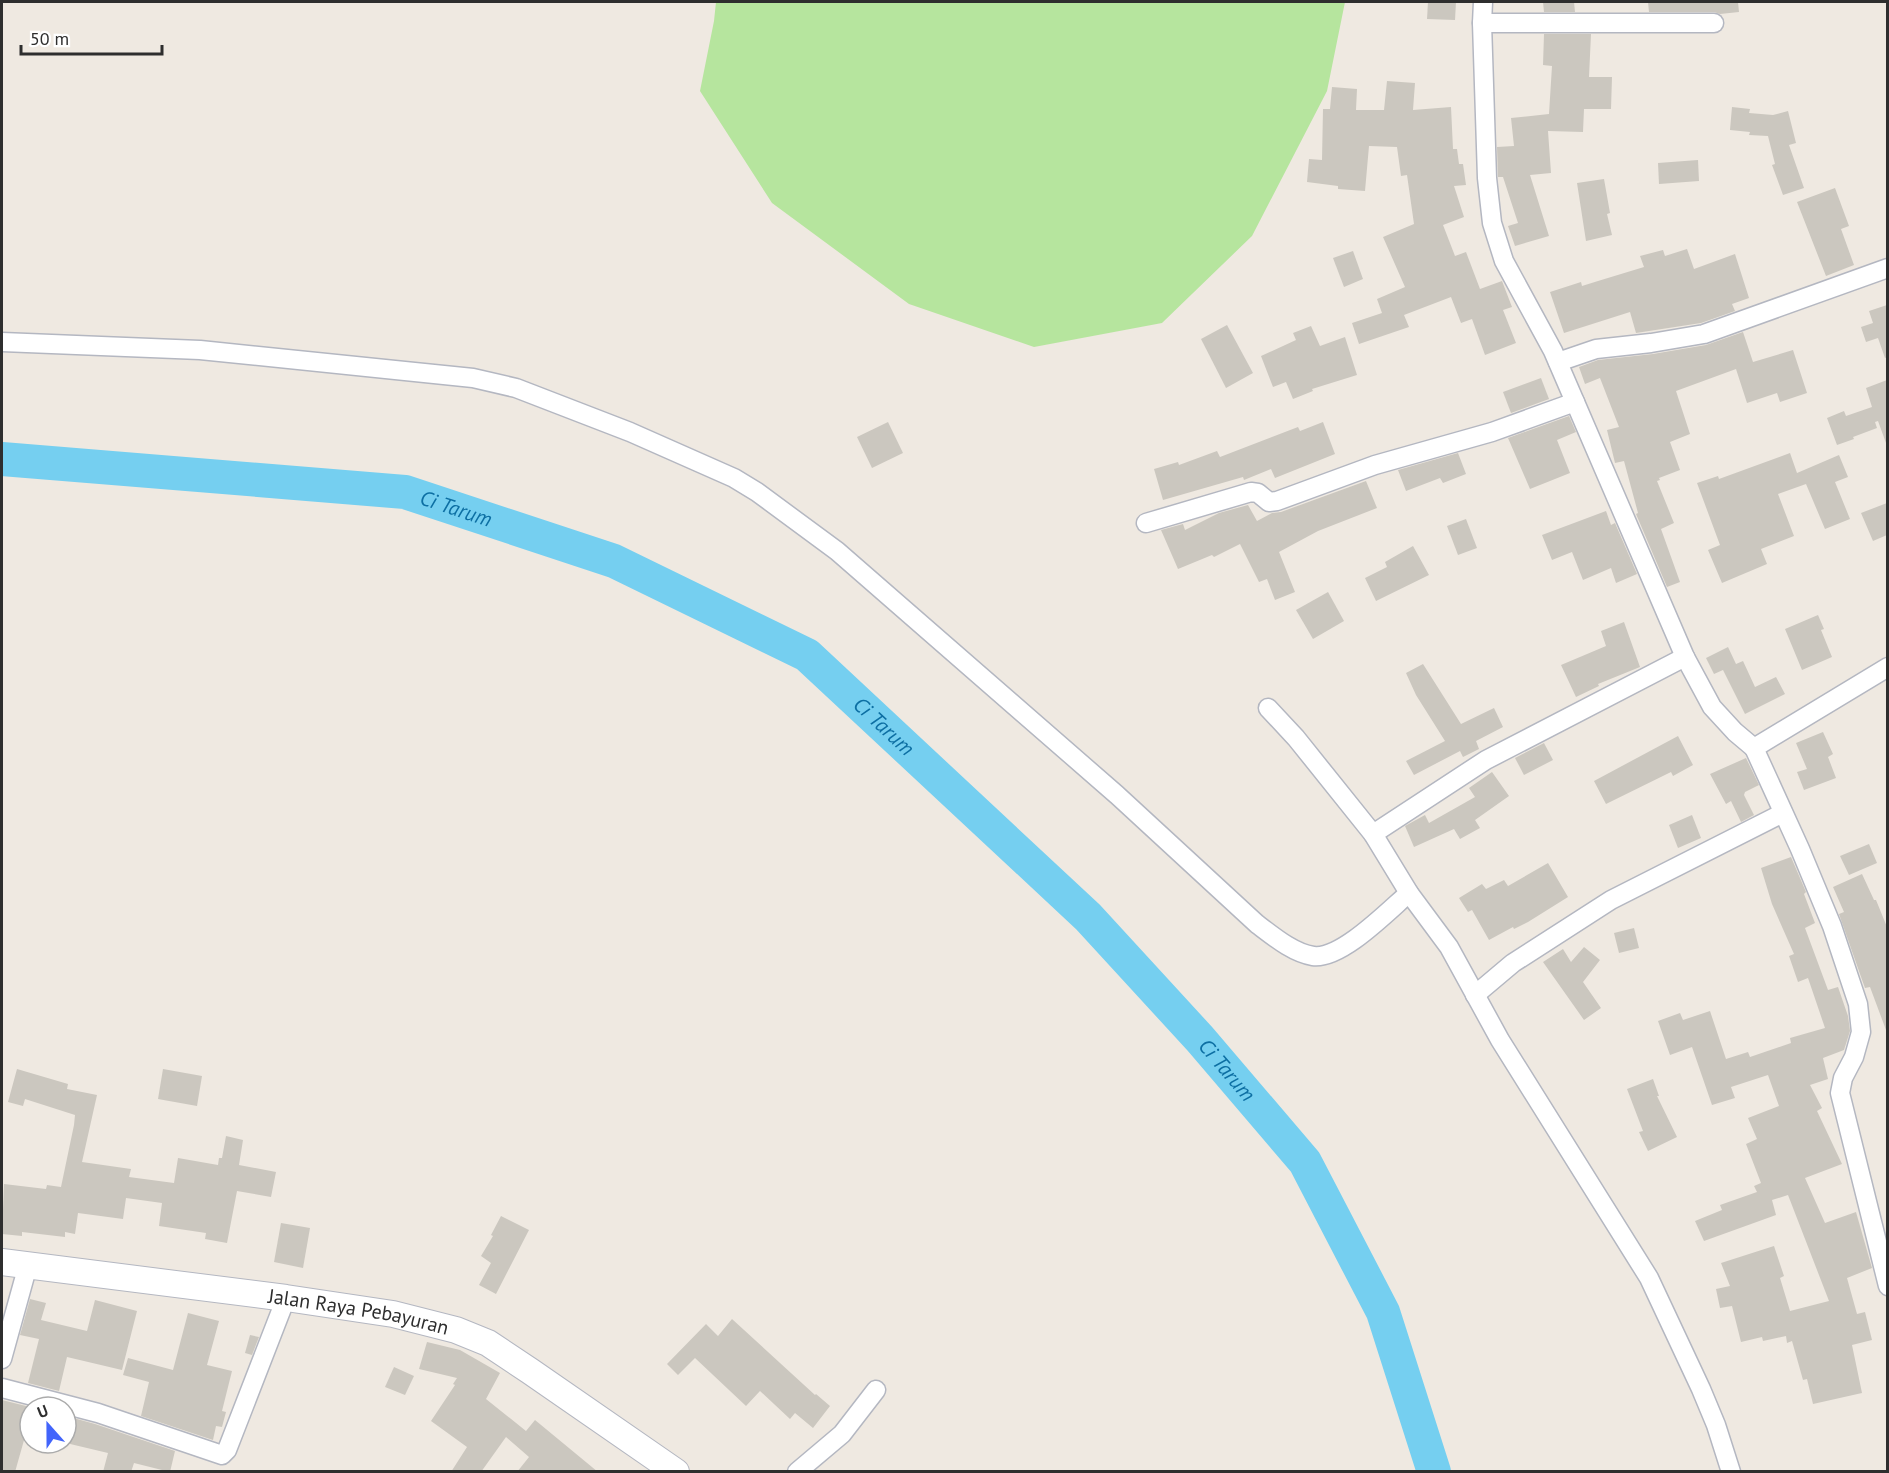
<svg xmlns="http://www.w3.org/2000/svg" width="1889" height="1473" viewBox="0 0 1889 1473" font-family="'PT Sans',sans-serif">
	<style>
		.green { fill: #b6e59e }
		.lines { fill: none; stroke-linecap: round; stroke-linejoin: round }
		.river { stroke: #75cff0; stroke-width: 34 }
		.building { fill: #cbc7bf }
		.minor-casing { stroke: #b4b7c1; stroke-width: 21 }
		.secondary-casing { stroke: #b4b7c1; stroke-width: 28 }
		.minor { stroke: #fff; stroke-width: 18 }
		.secondary { stroke: #fff; stroke-width: 26 }
		.labels { text-anchor: middle; stroke-width: 4.5; stroke-linejoin: round; paint-order: stroke }
		.street-label { font-size: 20px; fill: #2e2e2e; stroke: #fff }
		.water-label { font-size: 21px; font-style: italic; fill: #0d6fa3; stroke: #fff }
	</style>
	<rect width="100%" height="100%" fill="#efe9e1"/>
	<polygon class="green" points="716,2 1345,2 1327,91 1252,236 1162,323 1034,347 909,304 772,203 700,91 714,21"/>
	<g class="lines">
		<path class="river" id="s1" d="M2,459l403,33 209,69 193,94 281,262 112,122 105,123 78,150 51,160"/>
	</g>
	<g class="building">
		<polygon points="1428,2 1456,2 1455,20 1427,19"/>
		<polygon points="1543,2 1574,2 1575,12 1544,12"/>
		<polygon points="1648,2 1738,2 1739,12 1720,14 1714,12 1649,12"/>
		<polygon points="1544,34 1591,34 1589,77 1612,77 1611,109 1584,109 1583,132 1548,131 1551,173 1530,175 1549,236 1515,246 1508,226 1518,223 1503,177 1498,177 1497,147 1514,146 1511,118 1549,114 1552,66 1543,65"/>
		<polygon points="1387,81 1415,83 1413,110 1451,107 1453,149 1457,149 1459,164 1463,164 1466,185 1454,186 1464,217 1443,225 1455,256 1466,252 1480,289 1502,281 1512,307 1503,310 1516,343 1485,355 1472,319 1461,323 1451,297 1404,315 1409,327 1359,344 1352,323 1382,313 1377,299 1405,287 1383,237 1414,224 1407,175 1401,176 1397,147 1369,146 1365,191 1338,189 1338,186 1307,182 1309,159 1322,160 1323,109 1330,109 1332,87 1357,89 1356,110 1384,110"/>
		<polygon points="1732,107 1750,109 1749,113 1773,115 1788,111 1796,143 1789,145 1804,188 1783,195 1772,165 1775,164 1768,136 1749,135 1750,132 1730,130"/>
		<polygon points="1698,160 1699,181 1659,184 1658,163"/>
		<polygon points="1604,179 1610,213 1607,214 1612,235 1586,241 1577,183"/>
		<polygon points="1835,188 1849,226 1841,229 1854,265 1826,276 1797,202"/>
		<polygon points="1687,249 1694,269 1735,254 1749,298 1732,304 1735,311 1701,323 1636,333 1630,312 1564,333 1550,292 1581,282 1582,286 1598,281 1644,267 1640,256 1663,250 1665,256"/>
		<polygon points="1353,251 1363,279 1344,287 1333,258"/>
		<polygon points="1887,305 1887,357 1885,358 1878,338 1866,342 1861,327 1873,323 1869,311"/>
		<polygon points="1227,325 1253,373 1226,388 1201,339"/>
		<polygon points="1311,326 1320,346 1345,337 1357,375 1312,389 1313,391 1293,399 1286,382 1273,387 1261,356 1296,340 1293,333"/>
		<polygon points="1743,332 1753,362 1793,350 1807,393 1780,402 1777,393 1747,403 1736,369 1676,391 1690,434 1670,442 1680,470 1659,478 1660,480 1657,481 1674,523 1661,529 1680,582 1667,587 1636,514 1638,513 1624,461 1615,463 1607,430 1619,427 1600,378 1585,384 1579,367 1598,360 1653,354 1706,345"/>
		<polygon points="1541,378 1549,399 1511,413 1503,392"/>
		<polygon points="1887,380 1887,443 1886,443 1878,421 1875,422 1877,428 1853,437 1854,439 1837,445 1827,418 1844,411 1846,416 1872,407 1866,388"/>
		<polygon points="1569,416 1576,432 1557,440 1570,473 1530,489 1508,438"/>
		<polygon points="888,422 903,453 872,468 857,437"/>
		<polygon points="1323,422 1335,454 1275,478 1271,469 1244,480 1243,477 1163,500 1154,469 1178,462 1179,465 1217,451 1220,457 1298,427 1300,431"/>
		<polygon points="1458,453 1466,474 1443,483 1440,478 1406,491 1398,470"/>
		<polygon points="1790,453 1797,473 1839,455 1848,477 1835,482 1850,519 1825,529 1806,484 1778,494 1794,536 1761,549 1767,564 1722,583 1708,550 1720,545 1697,483 1718,476 1719,479"/>
		<polygon points="1366,481 1377,508 1318,531 1279,552 1295,592 1275,600 1267,579 1259,582 1240,544 1214,557 1212,555 1178,569 1161,530 1183,524 1185,530 1219,513 1248,505 1257,521 1272,513 1281,512"/>
		<polygon points="1887,503 1887,535 1873,541 1861,513"/>
		<polygon points="1606,511 1611,525 1615,523 1637,574 1616,583 1611,568 1583,580 1572,552 1552,560 1542,535"/>
		<polygon points="1466,519 1477,548 1458,555 1447,526"/>
		<polygon points="1413,546 1429,575 1376,601 1365,578 1387,567 1385,562"/>
		<polygon points="1328,592 1344,621 1313,639 1296,610"/>
		<polygon points="1818,615 1824,629 1821,630 1832,657 1802,670 1785,629"/>
		<polygon points="1624,622 1640,667 1598,684 1599,686 1576,697 1561,665 1606,646 1601,631"/>
		<polygon points="1728,647 1736,664 1743,661 1755,687 1776,677 1785,694 1745,714 1723,670 1714,674 1706,658"/>
		<polygon points="1423,664 1461,724 1494,708 1503,727 1476,741 1479,749 1463,757 1460,751 1414,775 1406,761 1445,741 1416,695 1406,673"/>
		<polygon points="1823,732 1833,754 1828,757 1836,778 1804,790 1797,772 1807,769 1796,743"/>
		<polygon points="1678,736 1693,765 1673,776 1671,772 1606,804 1594,781"/>
		<polygon points="1544,743 1553,760 1524,775 1515,758"/>
		<polygon points="1746,758 1759,785 1745,792 1744,795 1754,815 1741,822 1731,801 1726,804 1710,774"/>
		<polygon points="1492,772 1509,796 1475,820 1480,828 1460,839 1454,829 1414,847 1405,826 1425,815 1429,823 1475,797 1469,788"/>
		<polygon points="1692,815 1701,838 1678,848 1669,825"/>
		<polygon points="1869,844 1877,863 1849,875 1840,856"/>
		<polygon points="1791,857 1806,892 1804,894 1815,923 1805,928 1828,990 1838,987 1848,1016 1850,1031 1844,1050 1823,1058 1828,1079 1810,1085 1822,1108 1817,1111 1842,1164 1805,1178 1825,1223 1856,1212 1872,1268 1847,1278 1857,1314 1865,1312 1872,1340 1852,1345 1862,1393 1813,1404 1807,1379 1803,1380 1792,1341 1787,1343 1786,1336 1763,1341 1762,1337 1741,1342 1732,1306 1720,1308 1716,1289 1730,1286 1721,1263 1774,1246 1784,1276 1780,1278 1790,1311 1829,1301 1788,1195 1772,1200 1776,1215 1704,1241 1695,1221 1722,1210 1720,1205 1757,1192 1754,1186 1761,1183 1746,1144 1757,1139 1748,1118 1779,1106 1768,1075 1731,1087 1735,1098 1712,1105 1692,1047 1670,1055 1658,1021 1680,1013 1683,1020 1710,1011 1726,1059 1748,1052 1750,1057 1791,1043 1790,1038 1825,1028 1808,978 1798,982 1789,956 1794,954 1772,904 1761,868"/>
		<polygon points="1548,863 1568,897 1528,922 1514,929 1513,927 1489,940 1472,910 1468,912 1459,898 1482,884 1486,889 1504,880 1508,886"/>
		<polygon points="1862,874 1874,900 1876,900 1887,927 1887,1030 1886,1030 1870,987 1865,988 1860,974 1839,914 1844,912 1833,887"/>
		<polygon points="1634,928 1639,948 1619,953 1614,933"/>
		<polygon points="1584,947 1600,960 1583,982 1601,1008 1584,1020 1543,962 1563,949 1571,962"/>
		<polygon points="17,1069 68,1084 67,1089 97,1095 82,1162 131,1169 129,1177 174,1183 178,1158 218,1165 219,1158 222,1158 226,1136 243,1140 239,1165 276,1172 271,1197 237,1191 227,1243 205,1239 206,1233 159,1226 162,1203 126,1198 123,1219 78,1213 75,1234 65,1232 65,1237 22,1232 22,1236 2,1234 4,1184 46,1189 47,1185 61,1187 74,1125 75,1115 25,1099 23,1106 8,1102"/>
		<polygon points="163,1069 202,1076 197,1106 158,1099"/>
		<polygon points="1653,1079 1659,1096 1657,1096 1677,1137 1648,1151 1639,1132 1643,1131 1627,1089"/>
		<polygon points="501,1216 529,1230 496,1294 479,1285 491,1263 481,1256 493,1236 491,1235"/>
		<polygon points="281,1223 310,1228 303,1268 274,1262"/>
		<polygon points="30,1299 46,1303 41,1320 87,1331 95,1300 137,1311 122,1370 67,1357 59,1391 28,1383 39,1339 20,1335"/>
		<polygon points="188,1313 219,1321 207,1365 232,1371 222,1411 226,1412 222,1427 216,1426 213,1440 141,1416 149,1382 123,1375 128,1358 173,1370"/>
		<polygon points="732,1319 815,1395 816,1394 830,1406 813,1428 795,1413 790,1419 760,1391 746,1406 695,1358 678,1375 667,1364 706,1324 718,1336"/>
		<polygon points="250,1335 259,1337 252,1355 245,1353"/>
		<polygon points="427,1342 460,1350 500,1373 486,1399 526,1431 535,1420 598,1472 517,1472 529,1457 506,1437 481,1472 451,1472 467,1447 431,1421 455,1385 453,1384 457,1378 419,1369"/>
		<polygon points="394,1367 414,1376 405,1395 385,1387"/>
		<polygon points="2,1400 30,1407 30,1419 15,1472 2,1472"/>
		<polygon points="66,1416 95,1424 175,1451 170,1472 134,1463 131,1472 103,1472 108,1453 66,1443"/>
	</g>
	<g class="lines">
		<g class="minor-casing">
			<g id="minor">
				<polyline points="1483,2 1482,23 1487,178 1492,223 1504,261 1553,351 1685,657 1712,707 1735,732 1754,748 1888,667"/>
				<polyline points="1482,23 1714,23"/>
				<path d="M2,342l198,8 273,28 43,10 114,44 104,46 23,14 80,59 280,244 140,129c16,12 36,29 56,32 28,4 76,-46 96,-63"/>
				<polyline points="1558,362 1596,349 1651,343 1704,334 1888,268"/>
				<polyline points="1146,523 1251,492 1258,493 1269,502 1277,501 1375,465 1492,432 1575,402"/>
				<polyline points="1268,708 1296,738 1373,834 1409,893 1449,947 1500,1040 1649,1278 1701,1389 1716,1425 1731,1472"/>
				<polyline points="1754,748 1800,849 1832,926 1858,1004 1861,1032 1854,1057 1843,1078 1840,1093 1888,1286"/>
				<polyline points="1373,834 1486,760 1685,657"/>
				<polyline points="1475,995 1513,963 1611,900 1783,813"/>
				<polyline points="2,1359 28,1265"/>
				<polyline points="2,1388 98,1413 222,1455 227,1450 286,1298"/>
				<polyline points="797,1472 842,1434 876,1390"/>
			</g>
		</g>
		<g class="secondary-casing">
			<g id="secondary">
				<path id="s2" d="M2,1262l284,36 107,16 63,16 32,13 42,28 146,101"/>
			</g>
		</g>
		<use href="#minor" class="minor"/>
		<use href="#secondary" class="secondary"/>
	</g>
	<g class="labels">
		<g class="street-label">
			<text dy="7" stroke="none"><textPath href="#s2" startOffset="360">Jalan Raya Pebayuran</textPath></text>
		</g>
		<g class="water-label">
			<text dy="7" stroke="none"><textPath href="#s1" startOffset="458">Ci Tarum</textPath></text>
			<text dy="7" stroke="none"><textPath href="#s1" startOffset="944">Ci Tarum</textPath></text>
			<text dy="7" stroke="none"><textPath href="#s1" startOffset="1430">Ci Tarum</textPath></text>
		</g>
	</g>
	<rect width="1889" height="1473" fill="none" stroke="#2e2e2e" stroke-width="6"/>
	<g transform="translate(48 1425) rotate(339)"><circle r="28" fill="#ffffff" stroke="#ababab" stroke-width="1.5"/>
	<path d="M0-4.5L10 22L0 15L-10 22Z" fill="#4264fb"/>
	<text y="-9" font-size="16" font-weight="bold" text-anchor="middle" fill="#2e2e2e">U</text>
	</g>
	<path d="M21 45v9h141v-9" fill="none" stroke="#2e2e2e" stroke-width="3"/>
	<text x="30" y="45" font-size="18" fill="#2e2e2e" stroke="#ffffff" stroke-width="4.5" paint-order="stroke">50 m</text>
</svg>
